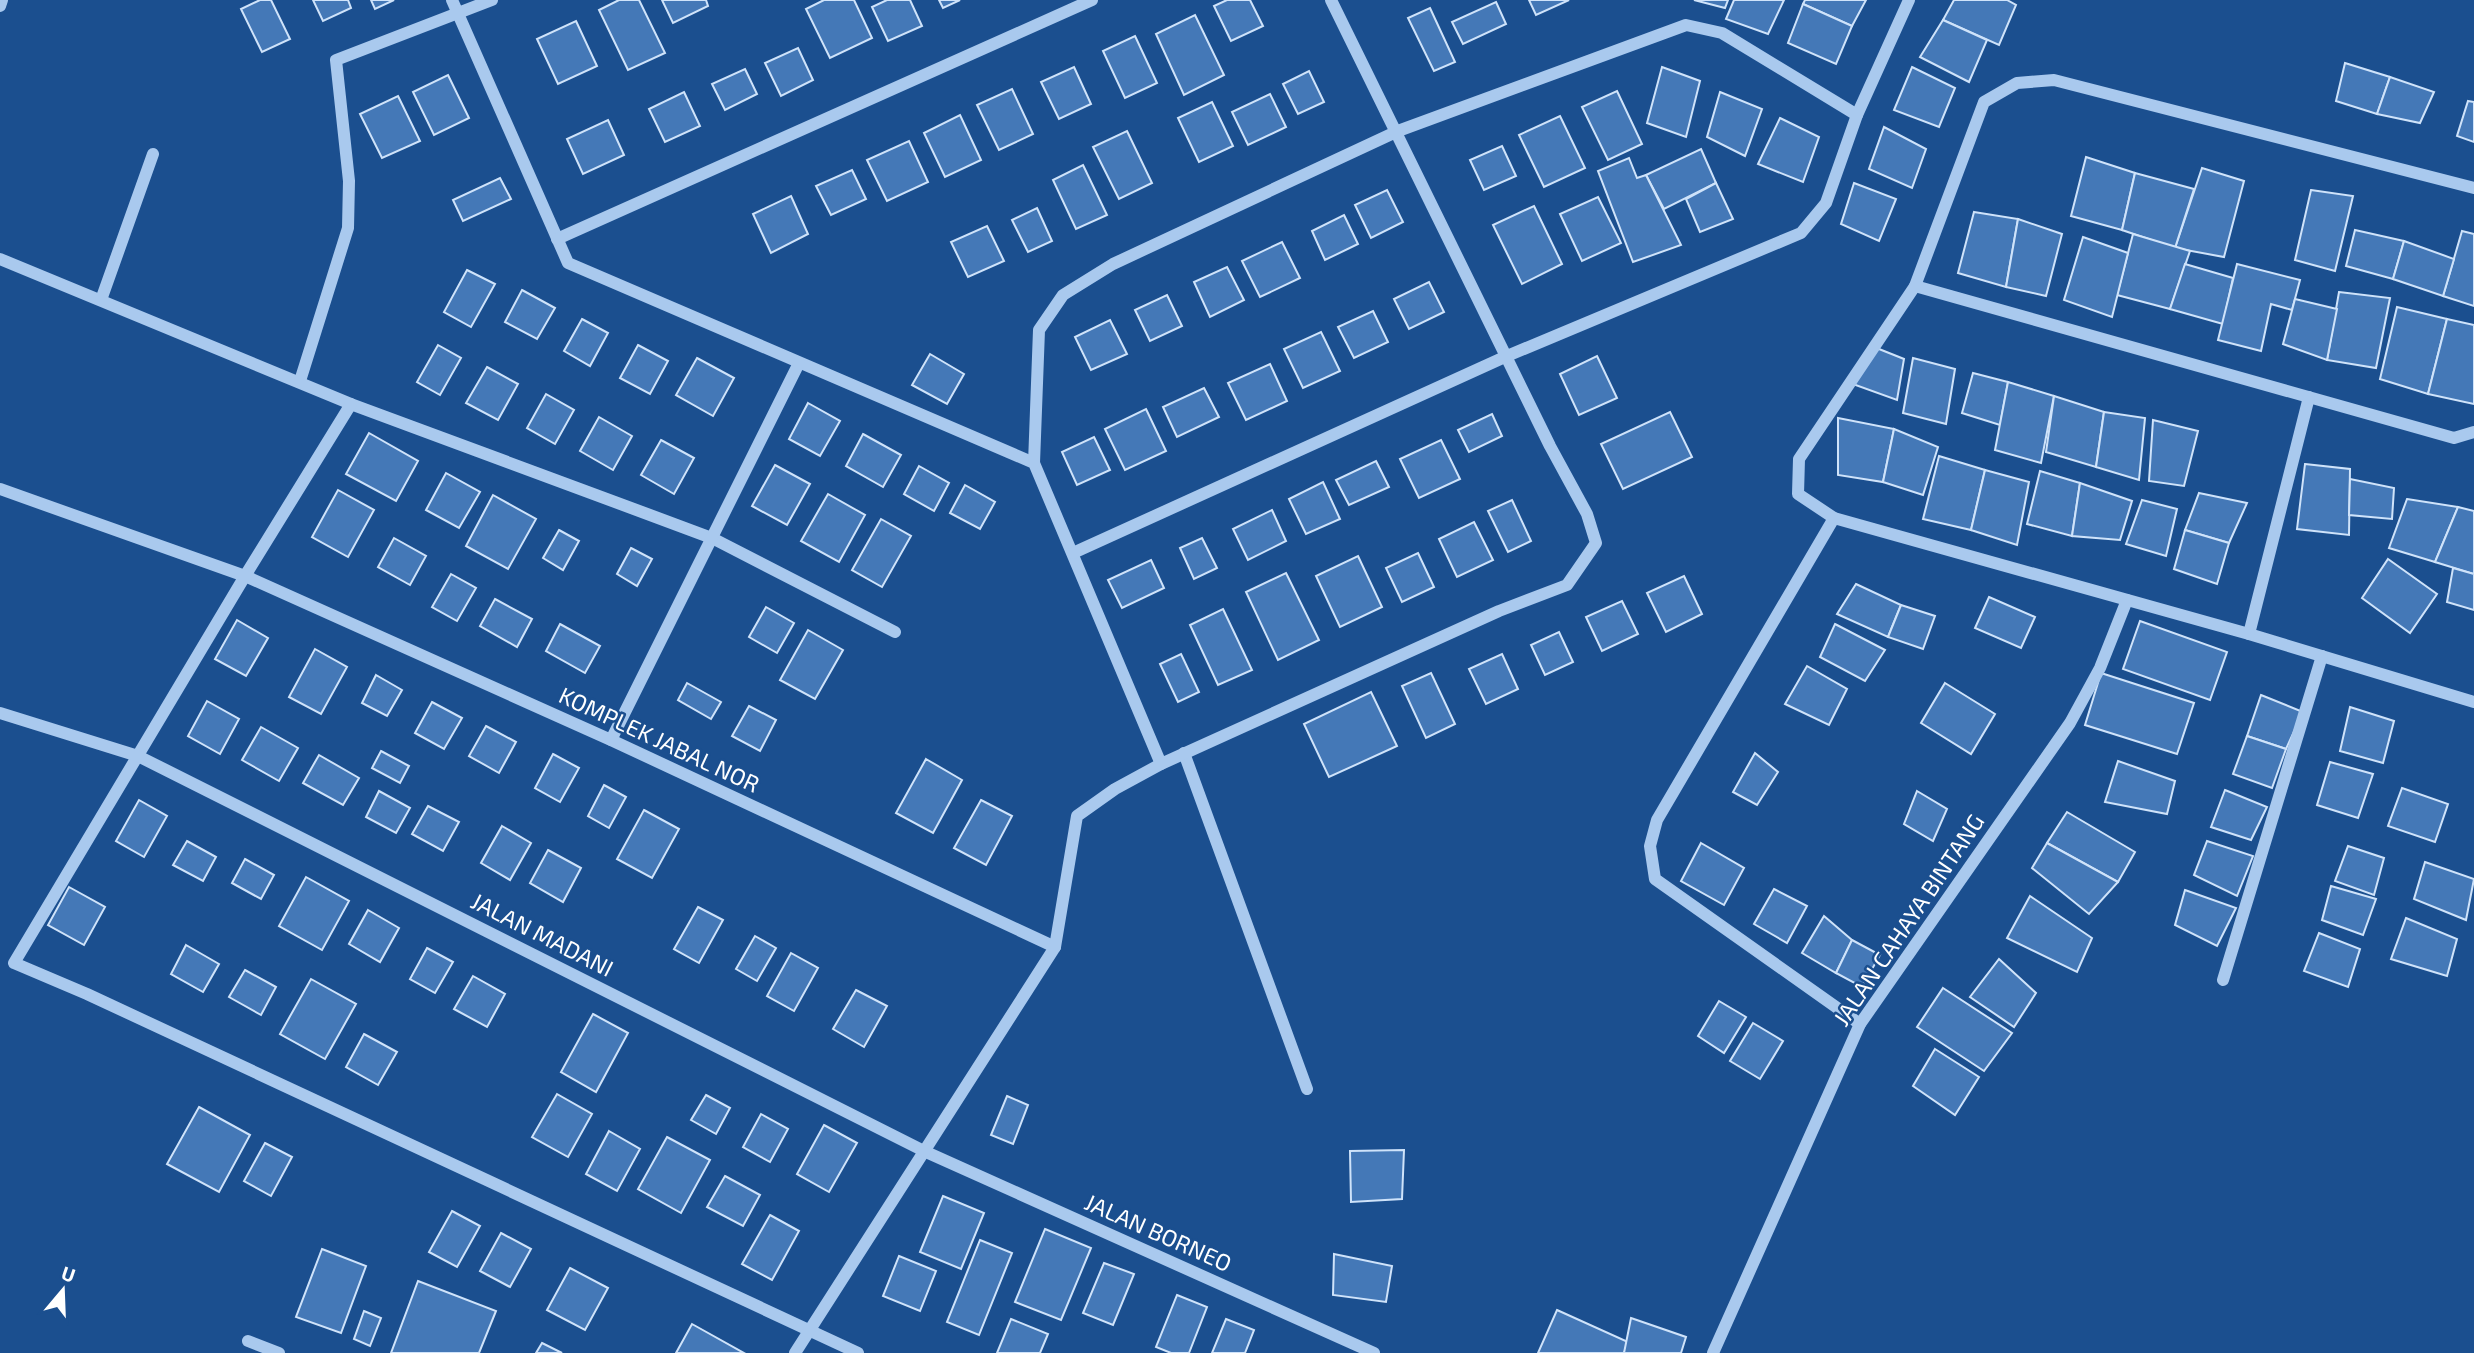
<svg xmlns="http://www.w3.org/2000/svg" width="2474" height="1353" viewBox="0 0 2474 1353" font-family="'Exo 2',sans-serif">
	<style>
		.building { fill: #4478b7; stroke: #cfe3fa; stroke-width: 2 }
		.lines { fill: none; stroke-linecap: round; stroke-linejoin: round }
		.minor { stroke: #a9c9ee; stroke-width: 12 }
		.labels { text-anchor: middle; stroke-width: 5; stroke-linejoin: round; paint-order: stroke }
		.street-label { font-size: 23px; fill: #fff; stroke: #1b4f8f }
	</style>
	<rect width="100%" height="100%" fill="#1b4f8f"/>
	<g class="building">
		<polygon points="260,0 271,0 290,39 262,52 241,9"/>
		<polygon points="313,0 348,0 351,8 323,21"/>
		<polygon points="371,0 394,0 375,9"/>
		<polygon points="619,0 639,0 665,53 628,70 599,10"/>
		<polygon points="662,0 706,0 708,6 673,23"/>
		<polygon points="824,0 854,0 872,38 830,58 806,9"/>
		<polygon points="887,0 910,0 922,26 888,41 872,7"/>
		<polygon points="939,0 960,0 943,8"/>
		<polygon points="1227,0 1250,0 1263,26 1231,41 1214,6"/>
		<polygon points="1529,0 1569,0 1536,15"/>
		<polygon points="1694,0 1728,0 1725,8"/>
		<polygon points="1734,0 1784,0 1768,34 1726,19"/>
		<polygon points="1805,0 1866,0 1852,26 1803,4"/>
		<polygon points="1954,0 2007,0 2016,5 1999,45 1943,20"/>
		<polygon points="1496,2 1506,24 1463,44 1452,22"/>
		<polygon points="1803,4 1852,26 1836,64 1788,43"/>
		<polygon points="1430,8 1455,62 1434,71 1408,18"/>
		<polygon points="1195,15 1224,75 1184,95 1156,34"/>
		<polygon points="1943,20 1987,40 1969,82 1920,57"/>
		<polygon points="576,21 597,66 558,84 537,39"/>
		<polygon points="1135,36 1157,83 1125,98 1103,51"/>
		<polygon points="798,48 813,80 781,96 765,63"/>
		<polygon points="2345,63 2390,77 2377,114 2336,101"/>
		<polygon points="1074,67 1091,104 1059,119 1041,82"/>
		<polygon points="1662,67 1700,81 1686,137 1647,123"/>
		<polygon points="1912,67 1955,88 1939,127 1894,110"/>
		<polygon points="745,69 757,94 725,110 712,84"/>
		<polygon points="1309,71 1324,102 1298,114 1283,84"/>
		<polygon points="448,75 469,118 434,135 413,92"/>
		<polygon points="2390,77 2434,92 2420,123 2377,114"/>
		<polygon points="1012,89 1033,134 999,150 977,105"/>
		<polygon points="1617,91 1642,144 1608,160 1582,107"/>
		<polygon points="684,92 700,126 665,142 649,109"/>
		<polygon points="1720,92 1762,109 1745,156 1707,137"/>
		<polygon points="1270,94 1286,127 1248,145 1232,112"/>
		<polygon points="398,96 420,141 382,158 360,114"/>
		<polygon points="2468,101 2474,102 2474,142 2457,136"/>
		<polygon points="1212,102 1233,146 1199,162 1178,118"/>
		<polygon points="960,115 981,160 945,177 924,133"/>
		<polygon points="1560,116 1585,168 1544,187 1519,135"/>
		<polygon points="1780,118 1819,137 1803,182 1758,164"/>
		<polygon points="608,120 624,155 583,174 567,139"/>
		<polygon points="1884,127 1926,149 1912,188 1869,169"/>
		<polygon points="1127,131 1152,183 1119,199 1093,147"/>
		<polygon points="909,141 928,182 887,201 867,160"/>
		<polygon points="1502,146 1516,176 1484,190 1470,160"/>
		<polygon points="1701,149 1716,183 1664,209 1646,175"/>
		<polygon points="2086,157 2135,173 2122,230 2071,216"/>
		<polygon points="1629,158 1637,178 1646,175 1681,245 1633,262 1598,171"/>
		<polygon points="1083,165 1107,215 1076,229 1053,180"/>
		<polygon points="2202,168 2244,181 2224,257 2175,248"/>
		<polygon points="852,170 866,199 831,215 816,186"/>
		<polygon points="2135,173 2194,189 2175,248 2122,230"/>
		<polygon points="500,178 511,199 463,221 453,200"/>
		<polygon points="1716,183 1733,219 1700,232 1686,199"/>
		<polygon points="1854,183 1896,199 1879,241 1841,224"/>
		<polygon points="1387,190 1403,222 1371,238 1355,205"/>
		<polygon points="2311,190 2353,196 2335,271 2295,260"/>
		<polygon points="791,196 808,234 771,253 753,214"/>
		<polygon points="1598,197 1621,243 1582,261 1560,214"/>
		<polygon points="1534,206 1562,264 1522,284 1493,225"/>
		<polygon points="1037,208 1052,241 1028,252 1012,220"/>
		<polygon points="1974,212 2018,219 2006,287 1958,273"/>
		<polygon points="1344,215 1358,244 1325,260 1312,231"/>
		<polygon points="2018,219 2062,234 2046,296 2006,287"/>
		<polygon points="987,226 1004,261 968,277 951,242"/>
		<polygon points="2355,230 2404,241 2393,279 2346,266"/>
		<polygon points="2462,231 2474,234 2474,306 2443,296"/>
		<polygon points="2133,234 2190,251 2170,309 2117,295"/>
		<polygon points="2083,237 2128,253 2112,317 2064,300"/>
		<polygon points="2404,241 2454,259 2443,296 2393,279"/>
		<polygon points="1282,242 1300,278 1260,297 1242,261"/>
		<polygon points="2185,264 2233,278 2223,324 2170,309"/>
		<polygon points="2237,264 2300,280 2292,310 2271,304 2261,351 2218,340"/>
		<polygon points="1227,267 1244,300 1210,317 1194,282"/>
		<polygon points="467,270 495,284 471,327 444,312"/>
		<polygon points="1429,282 1444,312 1409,329 1394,299"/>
		<polygon points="522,290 555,308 537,339 505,322"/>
		<polygon points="2339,292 2390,298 2376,368 2327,360"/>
		<polygon points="1167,295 1182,326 1150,341 1135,310"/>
		<polygon points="2295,299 2337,309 2327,360 2283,344"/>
		<polygon points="2397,307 2447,319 2428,394 2380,379"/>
		<polygon points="1373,311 1388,342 1354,358 1338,327"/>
		<polygon points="582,319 608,333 590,366 564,351"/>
		<polygon points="2447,319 2474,325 2474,404 2428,394"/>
		<polygon points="1110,320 1127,354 1091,370 1075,337"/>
		<polygon points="1321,332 1340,371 1303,388 1284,349"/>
		<polygon points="438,345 461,358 440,395 417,382"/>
		<polygon points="638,345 668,361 650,394 620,378"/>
		<polygon points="1874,347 1904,359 1897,400 1850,383"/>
		<polygon points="930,354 964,374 947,404 912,385"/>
		<polygon points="1597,356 1617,398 1579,415 1560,374"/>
		<polygon points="697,358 734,378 713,416 676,395"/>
		<polygon points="1913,358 1955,369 1946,424 1903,413"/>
		<polygon points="1270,364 1287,401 1246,420 1228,383"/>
		<polygon points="487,367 518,384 498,420 466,403"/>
		<polygon points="1973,373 2008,382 2000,425 1962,413"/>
		<polygon points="2008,382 2054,396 2041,463 1995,450"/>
		<polygon points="1204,388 1219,417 1177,437 1163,407"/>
		<polygon points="546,394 574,410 555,444 527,428"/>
		<polygon points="2054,396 2104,412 2096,467 2046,452"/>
		<polygon points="808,403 840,421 820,456 789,439"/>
		<polygon points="1146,409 1166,451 1125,470 1105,429"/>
		<polygon points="1670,412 1692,457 1623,489 1601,444"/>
		<polygon points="2104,412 2145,418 2139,480 2096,467"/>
		<polygon points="1492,414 1502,436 1469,452 1458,430"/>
		<polygon points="599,417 632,436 613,470 580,451"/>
		<polygon points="1838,418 1894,429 1883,482 1838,475"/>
		<polygon points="2153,420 2198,431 2184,486 2149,481"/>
		<polygon points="1894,429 1938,447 1923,495 1883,482"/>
		<polygon points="369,433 418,461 396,501 346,474"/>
		<polygon points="863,434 901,455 883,487 846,466"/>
		<polygon points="1094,437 1110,470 1077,485 1062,452"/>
		<polygon points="661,440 694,458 674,494 641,475"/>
		<polygon points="1441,440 1460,479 1419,498 1400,459"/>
		<polygon points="1939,456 1985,470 1971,530 1923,519"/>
		<polygon points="1376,461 1389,487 1349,505 1336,480"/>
		<polygon points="2305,464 2350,469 2349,535 2297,529"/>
		<polygon points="775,465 810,484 787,525 752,506"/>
		<polygon points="919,466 949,483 934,511 904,494"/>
		<polygon points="1985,470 2029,482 2017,545 1971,530"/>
		<polygon points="2040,471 2080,483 2072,536 2027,524"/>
		<polygon points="446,473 480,492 459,528 426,510"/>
		<polygon points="2350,479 2394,488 2392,519 2349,515"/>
		<polygon points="1323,482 1340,519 1306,534 1289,499"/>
		<polygon points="2080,483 2132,501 2120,540 2072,536"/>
		<polygon points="965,485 995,502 980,529 950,513"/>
		<polygon points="338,490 374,510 348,557 312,537"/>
		<polygon points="2199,493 2247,503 2229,543 2185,530"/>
		<polygon points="828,494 865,515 839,562 801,541"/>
		<polygon points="493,495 536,519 508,569 466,546"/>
		<polygon points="2407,499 2458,507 2435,562 2389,548"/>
		<polygon points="1512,500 1531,541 1508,552 1488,511"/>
		<polygon points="2142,500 2177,509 2166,556 2126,544"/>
		<polygon points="2458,507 2474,511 2474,574 2435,562"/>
		<polygon points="1272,510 1286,541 1248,560 1233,529"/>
		<polygon points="881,519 911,536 882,587 852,570"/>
		<polygon points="1474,522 1493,560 1457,577 1439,539"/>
		<polygon points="559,530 579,541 563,570 543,558"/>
		<polygon points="2185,530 2229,543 2217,584 2174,569"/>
		<polygon points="394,538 426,556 410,585 378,567"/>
		<polygon points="1202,538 1217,568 1194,579 1180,548"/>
		<polygon points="631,548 652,559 637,586 617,574"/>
		<polygon points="1418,553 1434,587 1402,602 1386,568"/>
		<polygon points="1358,556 1382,607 1340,627 1316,576"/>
		<polygon points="2388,559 2437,594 2410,633 2362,598"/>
		<polygon points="1151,560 1164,588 1122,608 1108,580"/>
		<polygon points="2453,568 2474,574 2474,610 2447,602"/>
		<polygon points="1286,573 1319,640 1278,660 1246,592"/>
		<polygon points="451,574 476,588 457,621 432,607"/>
		<polygon points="1684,576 1702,614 1666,632 1647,593"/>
		<polygon points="1856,584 1901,605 1888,637 1837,614"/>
		<polygon points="1989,597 2035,617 2021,648 1975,628"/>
		<polygon points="495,599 532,619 517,647 480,626"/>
		<polygon points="1622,601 1638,634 1602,651 1586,617"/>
		<polygon points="1901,605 1935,616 1923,649 1888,637"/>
		<polygon points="766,607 794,623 777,653 749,637"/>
		<polygon points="1223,609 1252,670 1218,685 1190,625"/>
		<polygon points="237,620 268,638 246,676 215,659"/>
		<polygon points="2140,621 2227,652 2210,700 2123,669"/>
		<polygon points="560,624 600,646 585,673 546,651"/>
		<polygon points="1835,624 1885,650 1865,681 1820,657"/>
		<polygon points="808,630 843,650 815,699 780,680"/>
		<polygon points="1559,632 1573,662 1545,675 1531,645"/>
		<polygon points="315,649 347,667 321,714 289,697"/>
		<polygon points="1181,654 1199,692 1178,702 1160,664"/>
		<polygon points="1502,654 1518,689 1486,704 1469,669"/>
		<polygon points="1807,666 1847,689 1829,725 1785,704"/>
		<polygon points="1431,673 1455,724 1426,738 1402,686"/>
		<polygon points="2101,673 2194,703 2177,754 2085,725"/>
		<polygon points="376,675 402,690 387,716 362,703"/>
		<polygon points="687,683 721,702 711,719 678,700"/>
		<polygon points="1945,683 1995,714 1971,754 1921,723"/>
		<polygon points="1371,692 1397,746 1329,777 1304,724"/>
		<polygon points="2261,695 2303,712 2286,749 2247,736"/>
		<polygon points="207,701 239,719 220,754 188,736"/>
		<polygon points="432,702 462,718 444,749 415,733"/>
		<polygon points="749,706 776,720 760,751 732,736"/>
		<polygon points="2350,707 2394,721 2383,763 2340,751"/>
		<polygon points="486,726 516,742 499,773 469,756"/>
		<polygon points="261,727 298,748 279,781 242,760"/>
		<polygon points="2247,736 2286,749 2272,788 2233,774"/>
		<polygon points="381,751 409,766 400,783 372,768"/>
		<polygon points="1755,753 1778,772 1757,805 1733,792"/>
		<polygon points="553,754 579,768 560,802 535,788"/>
		<polygon points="319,755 359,778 343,805 303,783"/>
		<polygon points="926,759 962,780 933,833 896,813"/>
		<polygon points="2118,761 2175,781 2167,814 2105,802"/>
		<polygon points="2330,762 2373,774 2358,818 2317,805"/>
		<polygon points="604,785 626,797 609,828 588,816"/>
		<polygon points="2402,788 2448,804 2435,842 2388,826"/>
		<polygon points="2225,790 2267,807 2251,840 2211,827"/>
		<polygon points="379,791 410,808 396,833 366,817"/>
		<polygon points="1917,791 1947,809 1933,841 1904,824"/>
		<polygon points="139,800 167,816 144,857 116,841"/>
		<polygon points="981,800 1012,816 986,865 954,848"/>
		<polygon points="428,806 459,822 443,851 412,834"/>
		<polygon points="644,810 679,829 652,878 617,859"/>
		<polygon points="2067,812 2135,852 2118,882 2047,843"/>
		<polygon points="502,826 531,843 510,880 481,863"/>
		<polygon points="187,841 216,857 203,881 173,865"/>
		<polygon points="2207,841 2253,856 2237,896 2194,875"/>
		<polygon points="1701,843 1744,868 1724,905 1681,881"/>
		<polygon points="2047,843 2118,882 2089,914 2032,868"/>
		<polygon points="2348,846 2384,858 2374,895 2335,881"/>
		<polygon points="548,850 581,868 563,902 530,883"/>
		<polygon points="245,859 274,875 261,899 232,883"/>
		<polygon points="2425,862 2474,879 2466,920 2414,899"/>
		<polygon points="306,877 349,901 322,950 279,926"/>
		<polygon points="2331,886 2376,899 2363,935 2322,920"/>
		<polygon points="69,887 105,907 84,945 48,925"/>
		<polygon points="1774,889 1807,906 1787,943 1754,924"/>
		<polygon points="2185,890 2236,908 2217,946 2175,925"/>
		<polygon points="2030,896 2092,938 2077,972 2007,938"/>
		<polygon points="698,907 723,920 699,963 674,949"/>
		<polygon points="368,910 399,928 380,962 349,944"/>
		<polygon points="1824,916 1852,940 1836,973 1802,953"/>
		<polygon points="2406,918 2457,939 2447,976 2391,959"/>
		<polygon points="2319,933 2360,949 2348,987 2304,971"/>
		<polygon points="755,936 776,948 757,981 736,969"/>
		<polygon points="1852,940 1880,955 1862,987 1836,973"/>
		<polygon points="186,945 219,964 203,992 171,974"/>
		<polygon points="427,948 453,962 435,993 410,979"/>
		<polygon points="791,953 818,968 794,1011 767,996"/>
		<polygon points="1999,959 2036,993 2014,1027 1970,997"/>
		<polygon points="245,970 276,987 261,1015 229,997"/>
		<polygon points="473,976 505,994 487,1027 454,1009"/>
		<polygon points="311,979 356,1004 325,1059 280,1034"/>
		<polygon points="1943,988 2012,1033 1984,1071 1917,1027"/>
		<polygon points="856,990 887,1006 864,1047 833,1029"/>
		<polygon points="1719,1001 1746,1017 1724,1053 1698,1036"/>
		<polygon points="593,1014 628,1033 596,1092 561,1072"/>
		<polygon points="1753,1023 1783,1041 1760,1079 1730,1061"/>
		<polygon points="364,1034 397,1052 378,1085 346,1067"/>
		<polygon points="1935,1049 1979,1077 1955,1115 1913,1086"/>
		<polygon points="557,1094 592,1114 568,1157 532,1137"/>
		<polygon points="706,1095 730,1108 716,1134 691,1120"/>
		<polygon points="1007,1096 1028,1105 1013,1144 991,1135"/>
		<polygon points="199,1107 250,1135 219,1192 167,1164"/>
		<polygon points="761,1114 788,1129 770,1162 743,1147"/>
		<polygon points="824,1125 857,1143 829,1192 797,1174"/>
		<polygon points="609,1131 640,1149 617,1191 586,1174"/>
		<polygon points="667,1137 710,1160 681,1213 638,1189"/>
		<polygon points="265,1143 292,1157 271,1196 244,1181"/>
		<polygon points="1404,1150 1402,1199 1351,1202 1350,1151"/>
		<polygon points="725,1176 760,1195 743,1226 707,1207"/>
		<polygon points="943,1196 984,1213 961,1269 920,1252"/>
		<polygon points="452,1211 480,1226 457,1267 429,1252"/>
		<polygon points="770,1215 799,1231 772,1280 742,1264"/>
		<polygon points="1045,1229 1091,1248 1061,1320 1015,1302"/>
		<polygon points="501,1233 531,1249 510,1287 480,1271"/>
		<polygon points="980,1240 1012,1253 979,1335 947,1322"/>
		<polygon points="322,1249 366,1266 341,1333 296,1317"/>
		<polygon points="1334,1254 1392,1266 1386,1302 1333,1295"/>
		<polygon points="899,1256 936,1271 920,1311 883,1296"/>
		<polygon points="1104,1263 1134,1274 1113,1325 1083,1313"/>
		<polygon points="570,1268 608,1288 585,1330 547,1310"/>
		<polygon points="418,1281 496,1311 479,1353 391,1353"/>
		<polygon points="1177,1295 1207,1307 1189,1353 1171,1353 1156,1347"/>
		<polygon points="1557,1310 1628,1342 1624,1353 1538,1353"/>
		<polygon points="364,1311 381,1318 370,1346 354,1339"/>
		<polygon points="1631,1318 1686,1337 1681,1353 1624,1353"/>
		<polygon points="1011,1319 1048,1334 1040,1353 997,1353"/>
		<polygon points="1226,1319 1254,1330 1245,1353 1212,1353"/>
		<polygon points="692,1324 744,1353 676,1353"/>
		<polygon points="542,1343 562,1353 536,1353"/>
	</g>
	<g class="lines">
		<g class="minor">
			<polyline points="452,0 568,263 1034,463 1161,764"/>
			<polyline points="0,6 2,0"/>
			<polyline points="1857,115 1909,0"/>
			<polyline points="557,239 1092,0"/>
			<polyline points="0,259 351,404 712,538 895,632"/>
			<polyline points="1915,286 2454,438 2474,432"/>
			<polyline points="101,300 153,154"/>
			<polyline points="300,381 348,228 349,181 336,60 492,0"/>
			<polyline points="2309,397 2249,634 2474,702"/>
			<polyline points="351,404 245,576 14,963 87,994 858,1353"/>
			<polyline points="1034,463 1039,330 1063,295 1113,264 1398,131 1686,25 1722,33 1857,115 1826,203 1801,233 1507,356 1073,553"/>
			<polyline points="0,489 245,576 611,740 1055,947"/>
			<polyline points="1834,518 1657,820 1650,846 1655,879 1860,1024"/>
			<polyline points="2249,634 1834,518 1798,494 1799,459 1915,286 1984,102 2017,83 2054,80 2474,188"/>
			<polyline points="0,713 138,756 926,1152 1374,1353"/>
			<polyline points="611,740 799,363"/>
			<polyline points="1184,753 1307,1089"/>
			<polyline points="2223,980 2322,656"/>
			<polyline points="248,1341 279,1353"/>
			<polyline points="795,1353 1055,947 1077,816 1115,789 1161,764 1499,611 1567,585 1596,543 1587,514 1550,446 1331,0"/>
			<polyline points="1713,1353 1860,1024 2070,723 2100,668 2127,600"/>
		</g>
	</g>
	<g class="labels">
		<g class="street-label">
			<text transform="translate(659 740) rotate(25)" y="8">KOMPLEK JABAL NOR</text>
			<text transform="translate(1909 920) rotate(-56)" y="8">JALAN CAHAYA BINTANG</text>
			<text transform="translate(542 935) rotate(27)" y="8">JALAN MADANI</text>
			<text transform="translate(1158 1233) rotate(24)" y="8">JALAN BORNEO</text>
		</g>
	</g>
	<g transform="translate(63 1290) rotate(19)" stroke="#1b4f8f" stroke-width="5" paint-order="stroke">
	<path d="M0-5L12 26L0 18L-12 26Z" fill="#ffffff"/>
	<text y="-10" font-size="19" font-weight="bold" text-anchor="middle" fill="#ffffff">U</text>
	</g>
</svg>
